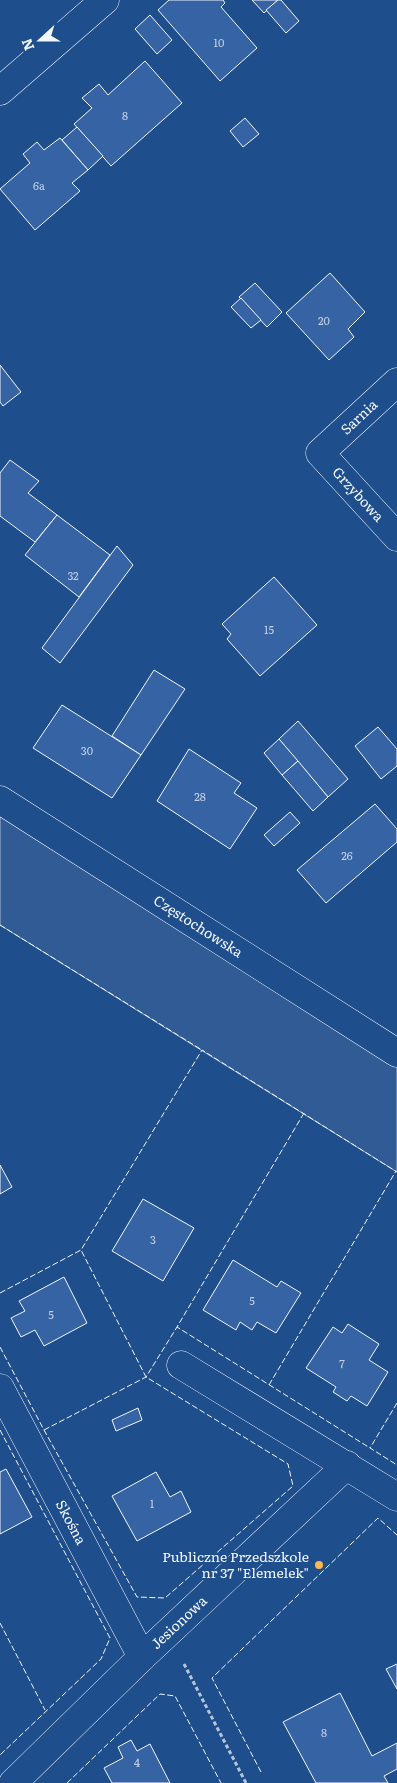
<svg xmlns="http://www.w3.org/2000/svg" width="397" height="1783" viewBox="0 0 397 1783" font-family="Literata,serif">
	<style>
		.built { fill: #305b95; stroke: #a8bbd7 }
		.building { fill: #3563a3; stroke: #f2f6ff }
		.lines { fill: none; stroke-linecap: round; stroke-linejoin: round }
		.minor-casing { stroke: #f2f6ff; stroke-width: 29 }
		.secondary-casing { stroke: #f2f6ff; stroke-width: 29 }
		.path { stroke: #b3c4dc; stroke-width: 3; stroke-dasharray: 4 2.5; stroke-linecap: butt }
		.minor { stroke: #1f4e8c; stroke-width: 28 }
		.secondary { stroke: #1f4e8c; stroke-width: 28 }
		.fence { stroke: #f2f6ff; stroke-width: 1; stroke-dasharray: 6 2.5; stroke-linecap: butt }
		.poi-dot { fill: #ffb74d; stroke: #1f4e8c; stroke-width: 2 }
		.labels { text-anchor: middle; stroke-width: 4; stroke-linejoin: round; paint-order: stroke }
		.number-label { font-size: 11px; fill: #c3d1e8 }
		.street-label { font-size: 14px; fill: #f2f6ff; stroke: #1f4e8c }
		.poi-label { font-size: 14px; fill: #f2f6ff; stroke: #1f4e8c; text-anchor: end }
	</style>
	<rect width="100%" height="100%" fill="#1f4e8c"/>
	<polygon class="built" points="0,800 397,1053 397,1172 0,925"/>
	<g class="building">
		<polygon points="169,0 223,0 225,3 221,7 257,48 220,81 158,10"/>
		<polygon points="252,0 278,0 264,13"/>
		<polygon points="278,0 281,0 299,21 286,33 266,10"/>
		<polygon points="150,15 172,40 157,54 135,29"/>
		<polygon points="145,61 182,103 111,166 74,124 92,108 82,98 99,84 108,95"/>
		<polygon points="245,118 259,134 243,147 230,131"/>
		<polygon points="77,127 103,156 88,170 62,140"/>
		<polygon points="60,138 88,170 72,183 80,191 35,230 0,189 30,163 23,154 37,142 44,150"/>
		<polygon points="330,273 365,312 348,329 354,337 329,360 286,313"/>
		<polygon points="255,283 282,312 267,327 239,297"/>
		<polygon points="241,298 261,320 251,328 231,307"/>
		<polygon points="0,365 21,392 3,406 0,402"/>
		<polygon points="10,460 39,481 28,493 57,515 35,542 0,516 0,473"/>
		<polygon points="57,515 110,555 79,597 25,555"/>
		<polygon points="117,546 133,565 60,663 42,648"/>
		<polygon points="274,577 317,625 260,676 227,639 231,634 222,624"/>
		<polygon points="154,670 185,689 141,755 112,736"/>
		<polygon points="62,705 141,755 112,798 33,748"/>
		<polygon points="298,721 348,779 328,797 279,739"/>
		<polygon points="378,727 397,749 397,766 381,779 355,746"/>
		<polygon points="279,739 298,761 282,775 264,753"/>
		<polygon points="189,749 241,783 234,793 257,808 230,849 157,801"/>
		<polygon points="298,761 328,797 313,811 282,775"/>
		<polygon points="375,804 397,829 397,842 326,903 297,870"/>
		<polygon points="290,812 300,823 274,846 264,835"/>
		<polygon points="0,1165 12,1187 0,1194"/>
		<polygon points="143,1199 194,1228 163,1281 112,1251"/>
		<polygon points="233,1260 277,1287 281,1281 301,1293 276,1333 257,1322 252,1330 240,1322 236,1330 203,1310"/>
		<polygon points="64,1277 87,1323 44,1346 35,1330 21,1337 11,1318 25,1311 19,1301"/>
		<polygon points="348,1324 379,1344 369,1360 388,1372 367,1406 351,1396 347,1401 333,1392 336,1387 306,1368 333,1327 342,1333"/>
		<polygon points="138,1408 142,1420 116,1431 112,1420"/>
		<polygon points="6,1469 32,1517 0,1534 0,1472"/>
		<polygon points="156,1472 170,1497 181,1491 191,1512 137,1541 112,1496"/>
		<polygon points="397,1664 397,1689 386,1669"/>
		<polygon points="340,1693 372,1756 397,1743 397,1769 384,1776 388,1783 316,1783 283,1722"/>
		<polygon points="131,1740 137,1751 150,1744 170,1783 112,1783 104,1768 123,1758 118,1747"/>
	</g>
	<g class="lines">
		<g class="minor-casing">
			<g id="minor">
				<polyline points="0,91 105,0"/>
				<path id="s1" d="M397,382l-77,71 77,84"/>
				<polyline points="181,1365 397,1497"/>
				<path id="s2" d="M0,1388l142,269"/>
				<path id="s3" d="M13,1783l129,-126 205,-192"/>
			</g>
		</g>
		<g class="secondary-casing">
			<g id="secondary">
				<path id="s4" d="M0,800l397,253"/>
			</g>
		</g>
		<polyline class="path" points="184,1664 246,1783"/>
		<use href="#minor" class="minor"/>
		<use href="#secondary" class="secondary"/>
		<g class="fence">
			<polyline points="0,925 202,1050"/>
			<polyline points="304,1113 177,1327 370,1448"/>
			<polyline points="0,1293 81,1250 202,1050 397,1172"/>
			<polyline points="0,1347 44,1430 137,1597 165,1598 293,1486 288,1464 146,1377 81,1250"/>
			<polyline points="269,1385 396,1171"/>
			<polyline points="397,1403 370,1448 397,1465"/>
			<polyline points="0,1430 110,1638 101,1659 0,1755"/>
			<polyline points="44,1430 146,1377 177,1327"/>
			<polyline points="0,1623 45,1710"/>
			<polyline points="261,1772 212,1678 378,1518 397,1535"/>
			<polyline points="67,1783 160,1694 175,1696 221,1783"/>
		</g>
	</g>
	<circle class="poi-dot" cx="319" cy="1565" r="5"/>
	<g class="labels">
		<g class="number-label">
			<text x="219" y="47">10</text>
			<text x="125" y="120">8</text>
			<text x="39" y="190">6a</text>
			<text x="324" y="325">20</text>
			<text x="73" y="580">32</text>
			<text x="269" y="634">15</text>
			<text x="87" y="755">30</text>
			<text x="200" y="801">28</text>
			<text x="347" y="860">26</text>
			<text x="153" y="1244">3</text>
			<text x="252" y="1305">5</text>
			<text x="51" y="1319">5</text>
			<text x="342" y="1368">7</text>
			<text x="152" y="1508">1</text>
			<text x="324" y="1737">8</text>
			<text x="137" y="1767">4</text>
		</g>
		<g class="street-label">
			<text transform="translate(359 417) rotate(-43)" y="5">Sarnia</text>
			<text dy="5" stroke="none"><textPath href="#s1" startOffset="161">Grzybowa</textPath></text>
			<text dy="5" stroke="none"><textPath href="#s4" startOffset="235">Częstochowska</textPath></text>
			<text dy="5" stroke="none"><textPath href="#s2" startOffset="152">Skośna</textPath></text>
			<text dy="5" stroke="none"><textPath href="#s3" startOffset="231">Jesionowa</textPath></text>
		</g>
		<g class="poi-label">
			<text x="309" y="1562">Publiczne Przedszkole<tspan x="309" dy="16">nr 37 "Elemelek"</tspan></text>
		</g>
	</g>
	<g transform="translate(40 40) rotate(249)" stroke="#1f4e8c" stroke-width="4" paint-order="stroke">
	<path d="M0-4L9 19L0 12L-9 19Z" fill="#f2f6ff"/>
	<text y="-8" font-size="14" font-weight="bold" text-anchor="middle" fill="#f2f6ff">N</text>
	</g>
</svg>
